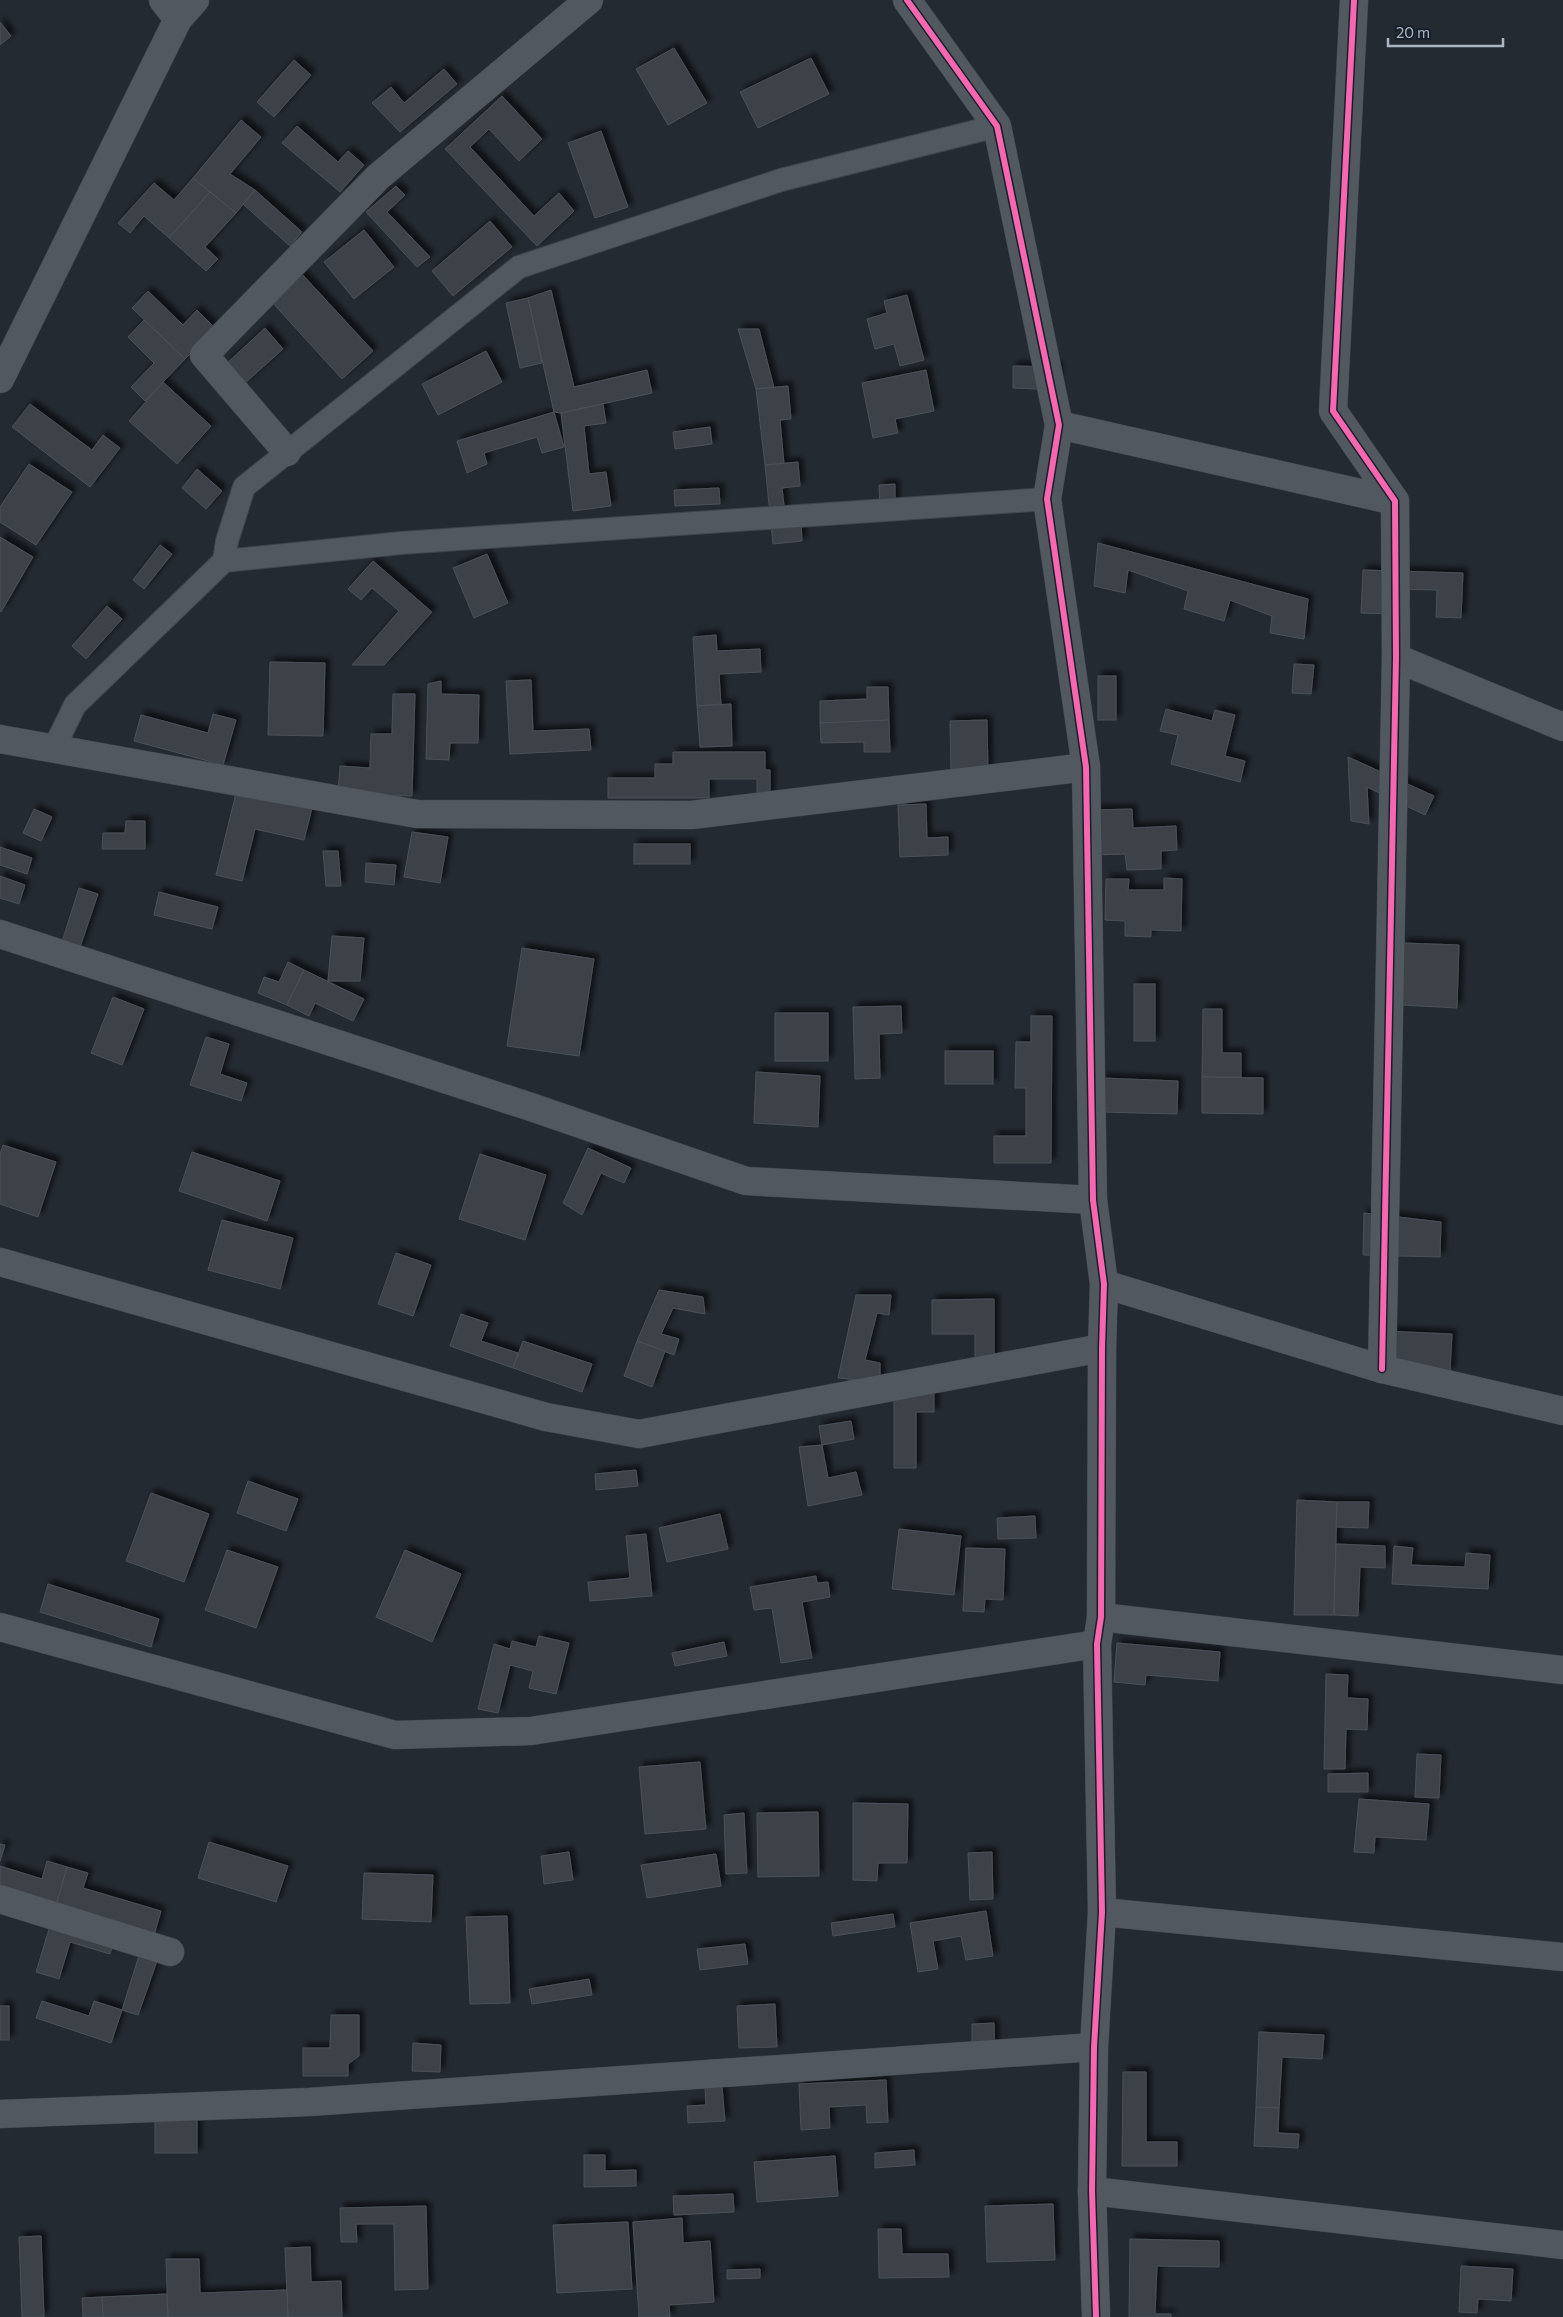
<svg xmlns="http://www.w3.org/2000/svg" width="1563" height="2317" viewBox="0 0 1563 2317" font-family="Commissioner,sans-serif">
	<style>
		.building { fill: #3c4249; stroke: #4b515a; filter: url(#shadow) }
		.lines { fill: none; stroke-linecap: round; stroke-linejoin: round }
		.service-casing { stroke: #40454b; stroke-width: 24 }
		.minor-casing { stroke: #40454b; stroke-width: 29 }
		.service { stroke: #525860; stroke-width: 22 }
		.minor { stroke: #525860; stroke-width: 28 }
		.cycleway-casing { stroke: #17202b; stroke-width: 9 }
		.cycleway { stroke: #f766af; stroke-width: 6 }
	</style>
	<defs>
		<filter id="shadow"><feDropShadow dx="4.5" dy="-4.5" stdDeviation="2.5" flood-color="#0009"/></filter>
	</defs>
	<rect width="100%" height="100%" fill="#242a31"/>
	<g class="building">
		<polygon points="0,22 11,36 0,45"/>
		<polygon points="674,48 707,103 668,125 636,69"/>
		<polygon points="811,58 829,94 758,128 740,92"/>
		<polygon points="294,60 311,75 274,117 257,102"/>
		<polygon points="444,69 457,84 400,132 372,103 391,87 404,103"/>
		<polygon points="502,96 542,139 519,161 489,129 470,147 534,216 559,193 574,211 537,246 445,149"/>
		<polygon points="241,120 261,137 230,174 255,190 236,213 193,178"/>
		<polygon points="297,126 338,162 348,151 364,165 340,192 282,143"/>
		<polygon points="601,131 628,207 595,218 568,143"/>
		<polygon points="193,178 210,192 169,238 144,216 130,233 118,223 154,183 174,200"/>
		<polygon points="396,186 405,195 387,212 430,257 417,267 366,212"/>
		<polygon points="255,190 302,232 290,246 243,204"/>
		<polygon points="210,192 236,213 205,247 218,259 206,271 169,238"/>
		<polygon points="490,221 512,247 453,296 432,271"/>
		<polygon points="364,230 394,267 354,299 324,262"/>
		<polygon points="301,273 373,351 342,379 270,300"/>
		<polygon points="551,290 574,387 647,370 652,393 561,413 554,412 528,298"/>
		<polygon points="148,291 183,325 197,310 215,328 185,359 132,308"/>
		<polygon points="907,295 924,360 900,366 894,344 875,349 867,319 887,313 884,301"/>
		<polygon points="528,298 542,363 520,368 506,303"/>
		<polygon points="144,320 185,359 145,401 131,387 154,363 128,337"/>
		<polygon points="265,328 283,349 244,384 226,364"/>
		<polygon points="738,329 759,329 774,388 756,389"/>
		<polygon points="486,351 502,382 438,415 422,384"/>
		<polygon points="1013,366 1058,367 1057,390 1013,388"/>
		<polygon points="926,370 934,411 895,419 898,433 873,438 862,383"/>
		<polygon points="163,382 211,426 177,464 129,421"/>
		<polygon points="788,386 791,419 780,420 784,464 765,465 756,389"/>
		<polygon points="30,404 92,450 103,435 120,448 90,487 12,427"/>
		<polygon points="603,404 606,423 584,426 589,474 606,472 611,506 573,511 561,413"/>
		<polygon points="554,412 564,447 542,453 537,437 484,453 487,464 467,473 457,441"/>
		<polygon points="710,427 712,444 675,449 673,432"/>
		<polygon points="798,462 800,486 782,488 786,523 801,522 802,541 773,544 765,465"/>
		<polygon points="29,464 72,492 36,545 0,522 0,507"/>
		<polygon points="197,469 222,491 206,509 182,488"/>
		<polygon points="895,484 895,510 880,510 879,485"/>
		<polygon points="719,488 720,504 675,506 674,490"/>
		<polygon points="0,537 33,557 1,612 0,611"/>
		<polygon points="1098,543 1308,599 1304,639 1270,633 1272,616 1230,600 1224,621 1184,609 1188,591 1128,570 1125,593 1094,586"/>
		<polygon points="160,545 172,554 144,589 133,580"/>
		<polygon points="487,554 508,603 474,618 453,568"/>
		<polygon points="373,561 432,612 384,665 352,665 399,611 372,588 361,600 348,589"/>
		<polygon points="1363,570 1463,573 1461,618 1436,617 1437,590 1389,589 1388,614 1361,613"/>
		<polygon points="107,606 122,619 86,659 72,646"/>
		<polygon points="716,635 717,651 760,649 761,672 719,674 721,704 697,706 693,637"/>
		<polygon points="270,662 325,663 323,736 268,735"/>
		<polygon points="1294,664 1314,665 1311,694 1292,693"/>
		<rect x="1098" y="676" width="18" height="44"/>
		<polygon points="531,680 533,731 589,729 591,750 510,754 506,681"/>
		<polygon points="441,681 441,694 479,695 478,743 450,743 449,760 426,759 428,684"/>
		<polygon points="867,687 888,687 889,720 820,723 820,701 867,699"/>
		<polygon points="393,694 415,694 412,796 338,794 340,766 370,768 371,734 392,734"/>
		<polygon points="731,704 732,746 700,747 697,706"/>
		<polygon points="1166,709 1212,721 1215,710 1235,715 1225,756 1245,761 1240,782 1171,764 1178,735 1160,731"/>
		<polygon points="213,714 236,720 223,765 134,741 141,715 208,733"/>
		<polygon points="889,720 890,752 864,752 864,742 821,743 820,723"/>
		<polygon points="987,720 988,773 951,774 950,721"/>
		<polygon points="673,752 765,752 765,770 770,770 770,796 757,796 757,779 709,779 709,798 608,798 608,778 655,778 655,764 673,764"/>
		<polygon points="1348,757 1434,796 1425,815 1367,787 1369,824 1351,821"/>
		<polygon points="237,789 312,808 304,840 255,829 242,881 216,875"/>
		<polygon points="926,804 927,838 948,837 948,855 900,857 898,805"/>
		<polygon points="34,809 52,817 41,841 23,833"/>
		<polygon points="1132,809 1133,828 1176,826 1177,850 1161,851 1161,869 1127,870 1125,854 1093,855 1092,810"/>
		<polygon points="126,821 145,821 145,849 102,849 103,833 125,833"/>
		<polygon points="412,832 448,837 440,883 404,877"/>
		<rect x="634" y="844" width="56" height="20"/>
		<polygon points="0,847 32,858 27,874 0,865"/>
		<polygon points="323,851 338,851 341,886 326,886"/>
		<polygon points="366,863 396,865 394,885 365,882"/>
		<polygon points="0,876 25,885 19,904 0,898"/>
		<polygon points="1164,878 1182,879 1181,931 1151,930 1151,937 1125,936 1125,921 1105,920 1106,879 1129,879 1128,890 1164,890"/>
		<polygon points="79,888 98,894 79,950 61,945"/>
		<polygon points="159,892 218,907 212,929 154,915"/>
		<polygon points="332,936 364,938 360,981 328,981"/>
		<polygon points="1403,943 1459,945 1457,1008 1401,1005"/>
		<polygon points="522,948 594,959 579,1056 507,1046"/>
		<polygon points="288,962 304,970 287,1005 258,993 264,977 279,982"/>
		<polygon points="304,970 364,999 353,1021 315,1003 309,1016 287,1005"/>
		<rect x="1134" y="984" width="21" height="57"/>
		<polygon points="113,997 144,1009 122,1065 91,1053"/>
		<polygon points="901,1006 902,1033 879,1034 880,1078 855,1079 853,1007"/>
		<polygon points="1203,1009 1222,1009 1222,1053 1241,1053 1241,1077 1202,1077"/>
		<rect x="775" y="1013" width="53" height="48"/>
		<polygon points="1031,1016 1052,1016 1051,1163 994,1163 994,1136 1026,1136 1026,1088 1015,1088 1016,1042 1031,1042"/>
		<polygon points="206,1037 229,1044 220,1074 247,1083 241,1101 190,1085"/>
		<rect x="945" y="1051" width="48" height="33"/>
		<polygon points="756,1072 820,1076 818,1127 754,1123"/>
		<polygon points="1202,1077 1263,1078 1263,1114 1202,1113"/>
		<polygon points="1102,1078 1178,1081 1177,1114 1101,1112"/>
		<polygon points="3,1145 56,1162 38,1217 0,1204 0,1154"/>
		<polygon points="588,1148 631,1168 624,1183 601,1173 582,1215 563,1203"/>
		<polygon points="192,1152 280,1181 267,1221 179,1191"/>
		<polygon points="480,1154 546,1175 525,1240 459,1219"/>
		<polygon points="1364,1213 1441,1222 1440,1257 1363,1255"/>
		<polygon points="222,1220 293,1238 280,1289 208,1270"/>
		<polygon points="396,1253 431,1265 413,1316 378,1304"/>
		<polygon points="659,1290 703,1297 705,1314 673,1308 661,1334 679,1339 674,1355 637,1341"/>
		<polygon points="856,1295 891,1295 889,1315 877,1313 865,1360 880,1363 880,1382 838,1378"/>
		<polygon points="994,1299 994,1369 975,1369 975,1334 932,1334 932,1300"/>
		<polygon points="461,1314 488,1323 481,1341 518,1353 513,1368 450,1346"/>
		<polygon points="1384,1331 1452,1334 1450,1372 1382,1369"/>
		<polygon points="523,1341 592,1364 582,1392 513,1368"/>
		<polygon points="637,1341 665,1351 652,1387 624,1376"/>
		<polygon points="894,1394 934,1394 934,1412 916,1412 916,1468 894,1468"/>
		<polygon points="851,1421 854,1439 822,1445 819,1426"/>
		<polygon points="822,1445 828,1478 856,1472 862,1495 808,1506 799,1447"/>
		<polygon points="636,1470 638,1486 596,1490 595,1474"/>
		<polygon points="248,1481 298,1499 286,1531 237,1513"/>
		<polygon points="151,1493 209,1514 184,1582 126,1561"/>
		<polygon points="1297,1500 1337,1502 1334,1615 1294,1615"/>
		<polygon points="1337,1502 1369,1502 1368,1528 1336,1527"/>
		<polygon points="720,1514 728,1549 667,1562 659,1528"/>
		<polygon points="1035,1516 1036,1538 998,1539 997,1518"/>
		<polygon points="899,1529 961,1536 954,1595 892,1589"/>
		<polygon points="646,1534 652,1596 590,1601 588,1582 630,1578 626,1536"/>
		<polygon points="1336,1544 1385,1546 1385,1568 1360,1567 1358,1616 1334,1615"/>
		<polygon points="1394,1546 1413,1548 1411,1565 1465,1567 1466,1553 1490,1555 1488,1589 1392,1584"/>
		<polygon points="966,1548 1005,1549 1003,1600 985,1599 984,1612 963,1611"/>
		<polygon points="227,1550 278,1567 256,1628 205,1610"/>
		<polygon points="405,1550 461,1574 432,1642 376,1617"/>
		<polygon points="816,1576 817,1583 828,1582 830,1597 802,1602 812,1658 781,1663 772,1608 754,1610 750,1587"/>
		<polygon points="48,1584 159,1619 151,1647 40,1612"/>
		<polygon points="539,1636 569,1643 556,1694 529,1688 533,1671 510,1665 498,1713 478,1709 494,1644 510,1649 512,1641 536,1647"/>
		<polygon points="724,1642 727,1656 675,1666 672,1653"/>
		<polygon points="1117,1643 1220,1652 1218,1681 1146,1675 1145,1685 1114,1682"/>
		<polygon points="1326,1674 1348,1675 1347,1698 1368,1699 1367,1730 1346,1729 1345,1769 1324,1769"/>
		<polygon points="1417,1754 1441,1755 1439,1798 1415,1797"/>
		<polygon points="700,1762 706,1829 645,1834 639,1767"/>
		<polygon points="1368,1773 1368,1792 1328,1792 1328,1774"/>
		<polygon points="1359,1799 1429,1804 1426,1840 1375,1837 1374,1853 1354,1852"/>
		<polygon points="853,1803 908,1804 907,1863 878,1863 877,1881 853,1880"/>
		<polygon points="818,1812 819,1876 758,1877 757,1813"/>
		<polygon points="744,1813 747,1873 726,1874 724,1815"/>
		<polygon points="209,1842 288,1866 276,1902 198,1878"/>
		<polygon points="0,1844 5,1845 0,1861"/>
		<polygon points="569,1852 573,1880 544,1884 541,1856"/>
		<polygon points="992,1852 993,1899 970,1900 968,1853"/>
		<polygon points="716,1854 721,1886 647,1898 641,1865"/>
		<polygon points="47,1861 67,1867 56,1906 0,1890 0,1866 42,1879"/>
		<polygon points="67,1867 88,1873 83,1888 161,1911 154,1935 56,1906"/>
		<polygon points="364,1873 433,1875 431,1922 362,1919"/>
		<polygon points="56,1906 119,1925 110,1954 70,1942 59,1979 36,1972"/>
		<polygon points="986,1911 993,1956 966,1960 961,1936 933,1941 938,1969 918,1972 910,1923"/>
		<polygon points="893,1914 895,1927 833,1936 831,1923"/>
		<polygon points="507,1916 510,2003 470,2004 466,1917"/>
		<polygon points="146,1933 157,1961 138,2015 122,2010"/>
		<polygon points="745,1944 748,1964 700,1970 697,1949"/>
		<polygon points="589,1979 592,1995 532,2004 529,1989"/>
		<polygon points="42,2001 89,2016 94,2001 122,2010 111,2043 36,2018"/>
		<polygon points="775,2004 777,2047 739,2048 737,2006"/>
		<rect x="0" y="2006" width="9" height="34"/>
		<polygon points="331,2015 359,2015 359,2056 348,2064 348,2076 303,2076 303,2048 330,2048"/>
		<polygon points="994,2023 995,2068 972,2048 972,2024"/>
		<polygon points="1259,2032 1324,2035 1322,2059 1282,2057 1279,2108 1256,2107"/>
		<polygon points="413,2043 441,2045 440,2072 412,2071"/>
		<polygon points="1123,2072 1146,2072 1146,2142 1177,2142 1177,2166 1122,2166"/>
		<polygon points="886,2080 888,2122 867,2123 866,2105 829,2107 830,2128 801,2130 799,2084"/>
		<polygon points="705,2086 722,2086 725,2121 688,2123 687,2106 706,2105"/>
		<polygon points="1256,2107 1279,2108 1278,2133 1299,2134 1298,2148 1254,2146"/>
		<rect x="155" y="2108" width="42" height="45"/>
		<polygon points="914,2150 915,2165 875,2168 875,2153"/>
		<polygon points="584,2155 605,2155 605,2171 636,2170 636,2186 584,2187"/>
		<polygon points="835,2156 838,2196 757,2202 754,2162"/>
		<polygon points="733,2194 734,2212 674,2215 673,2196"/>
		<polygon points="1053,2204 1055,2260 987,2262 985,2206"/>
		<polygon points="426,2206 428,2289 395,2290 394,2224 356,2224 357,2242 341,2242 340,2208"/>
		<polygon points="682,2218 683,2243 710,2241 714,2302 669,2305 670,2317 639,2317 633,2222"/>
		<polygon points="628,2222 632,2289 557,2293 553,2225"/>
		<polygon points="878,2229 901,2229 902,2254 948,2254 949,2277 879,2278"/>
		<polygon points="41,2236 44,2317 22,2317 19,2237"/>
		<polygon points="1130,2239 1219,2241 1219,2267 1157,2266 1155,2314 1171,2314 1171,2317 1129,2317"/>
		<polygon points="310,2247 311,2282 341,2281 342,2317 288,2317 285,2248"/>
		<polygon points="166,2259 199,2259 200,2293 287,2290 288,2317 168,2317"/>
		<polygon points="1461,2266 1513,2269 1511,2301 1478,2299 1477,2313 1459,2312"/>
		<polygon points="760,2269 760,2278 727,2279 727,2270"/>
		<polygon points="167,2294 168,2317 103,2317 102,2297"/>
		<polygon points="102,2297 103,2317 83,2317 82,2298"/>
	</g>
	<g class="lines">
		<g class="service-casing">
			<g id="service">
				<polyline points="224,561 401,543 1047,499"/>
				<polyline points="54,748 75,705 224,561 227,541 244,487 519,267 781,180 997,126"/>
			</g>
		</g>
		<g class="minor-casing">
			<g id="minor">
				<polyline points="163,0 178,19"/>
				<polyline points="907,0 997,126 1059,425 1047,499 1086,767 1093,1200 1104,1284 1102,1348 1101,1617 1097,1644 1102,1912 1094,2047 1092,2191 1096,2317"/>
				<polyline points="1354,0 1333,411 1395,501 1396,658 1382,1369"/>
				<polyline points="0,379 178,19 195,0"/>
				<polyline points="1059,425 1395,501"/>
				<polyline points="287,452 204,355 378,177 589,0"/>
				<polyline points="1396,658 1563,727"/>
				<polyline points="0,739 417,814 692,815 1086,767"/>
				<polyline points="0,934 531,1107 746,1181 1093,1200"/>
				<polyline points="0,1262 546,1417 639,1434 1102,1348"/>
				<polyline points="1104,1284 1382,1369 1563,1411"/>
				<polyline points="1101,1617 1563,1670"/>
				<polyline points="0,1627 395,1735 531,1731 1097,1644"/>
				<polyline points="0,1899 170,1952"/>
				<polyline points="1102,1912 1563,1957"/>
				<polyline points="0,2114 309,2102 1094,2047"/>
				<polyline points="1092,2191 1563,2245"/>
			</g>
		</g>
		<use href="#service" class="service"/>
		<use href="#minor" class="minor"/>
		<g class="cycleway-casing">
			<g id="cycleway">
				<polyline points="907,0 997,126 1059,425 1047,499 1086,767 1093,1200 1104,1284 1102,1348 1101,1617 1097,1644 1102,1912 1094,2047 1092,2191 1096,2317"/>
				<polyline points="1354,0 1333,411 1395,501 1396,658 1382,1369"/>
			</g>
		</g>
		<use href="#cycleway" class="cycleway"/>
	</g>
	<path d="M1388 38v8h115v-8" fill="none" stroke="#abb6c5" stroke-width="2.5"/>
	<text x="1396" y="38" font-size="15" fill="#abb6c5" stroke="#17202b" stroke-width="4" paint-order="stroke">20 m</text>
</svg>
